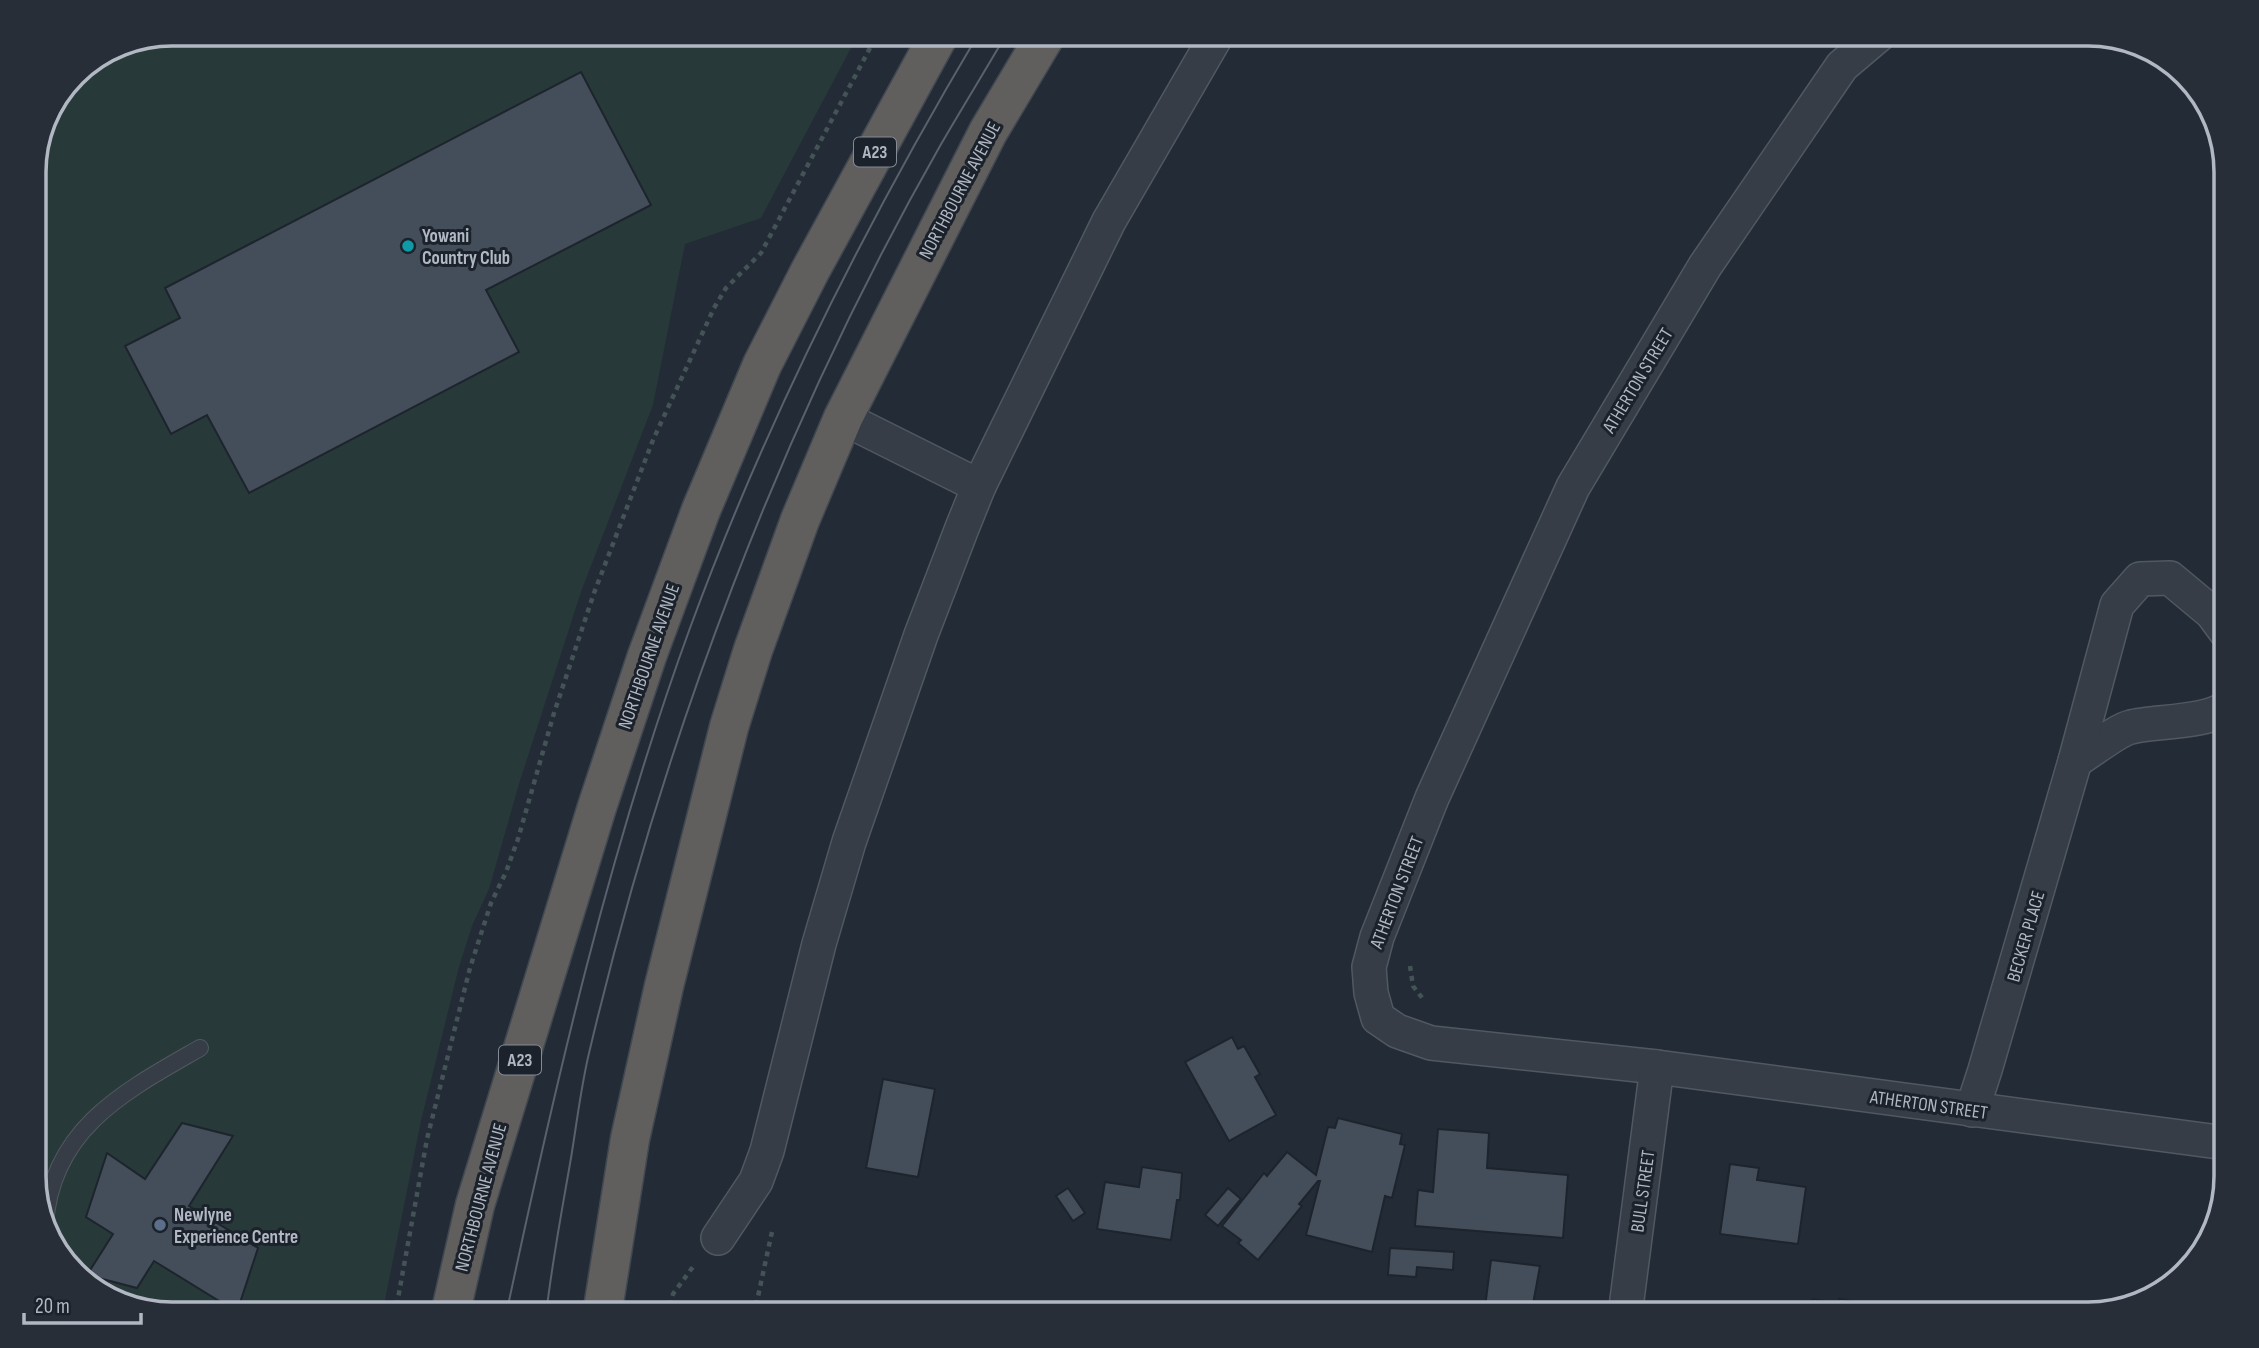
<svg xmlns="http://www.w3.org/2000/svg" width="2259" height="1348" viewBox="0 0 2259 1348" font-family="'Sofia Sans Condensed',sans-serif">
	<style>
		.green { fill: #273939 }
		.building { fill: #444e5a; stroke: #1d242d; stroke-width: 2 }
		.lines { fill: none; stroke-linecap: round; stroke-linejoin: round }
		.service-casing { stroke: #515861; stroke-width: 18 }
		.minor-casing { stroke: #515861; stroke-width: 36 }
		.trunk-casing { stroke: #414851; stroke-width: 41 }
		.path { stroke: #445456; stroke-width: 4.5; stroke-dasharray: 5 5; stroke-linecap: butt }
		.service { stroke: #363d46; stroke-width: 16 }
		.minor { stroke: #363d46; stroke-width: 33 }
		.trunk { stroke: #605f5d; stroke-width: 38 }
		.tram { stroke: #58616d; stroke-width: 2 }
		.culture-dot { fill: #0f9aa8; stroke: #1b222b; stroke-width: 2.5 }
		.service-dot { fill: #5c6f8a; stroke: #1b222b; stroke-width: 2.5 }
		.labels { text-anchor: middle; stroke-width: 6; stroke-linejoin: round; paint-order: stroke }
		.shield { fill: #1b222b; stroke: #848b95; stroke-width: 2 }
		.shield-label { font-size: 18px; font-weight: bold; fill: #b1b8c3 }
		.street-label { font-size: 19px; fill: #b1b8c3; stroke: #1b222b }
		.poi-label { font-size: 19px; font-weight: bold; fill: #b1b8c3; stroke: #1b222b; text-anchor: start }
		.rim { fill: none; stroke: #b1b8c3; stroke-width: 3.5 }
	</style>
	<rect width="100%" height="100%" fill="#232b36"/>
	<polygon class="green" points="171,33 859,33 761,218 685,244 653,405 581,592 519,784 489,889 472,926 459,967 421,1121 382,1315 171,1315 102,1296 52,1246 34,1185 34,163 44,118 74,73 119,44"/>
	<g class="building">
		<polygon points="581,72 651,205 486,290 519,352 249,493 207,415 171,434 125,346 180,318 165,288"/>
		<polygon points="1232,1037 1238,1049 1244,1046 1260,1074 1255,1077 1276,1115 1229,1141 1185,1062"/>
		<polygon points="883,1079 935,1089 918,1177 866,1168"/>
		<polygon points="1338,1118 1402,1134 1400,1144 1405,1145 1392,1198 1385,1196 1372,1252 1306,1235 1320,1181 1318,1181 1299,1204 1302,1206 1258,1260 1238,1243 1241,1240 1222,1226 1264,1173 1267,1176 1287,1152 1316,1175 1328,1127 1335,1128"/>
		<polygon points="182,1123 233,1136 189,1206 258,1248 237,1312 154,1261 137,1288 87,1275 113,1234 86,1217 107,1153 145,1179"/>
		<polygon points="1438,1129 1489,1133 1487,1168 1568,1175 1563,1238 1415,1226 1418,1190 1433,1192"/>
		<polygon points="1730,1164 1759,1168 1757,1180 1806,1187 1798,1244 1720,1234"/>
		<polygon points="1142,1167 1182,1173 1180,1200 1177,1200 1171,1240 1097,1229 1105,1182 1139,1187"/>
		<polygon points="1068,1188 1085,1213 1073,1221 1056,1196"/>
		<polygon points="1228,1188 1241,1199 1218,1226 1205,1215"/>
		<polygon points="1390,1248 1454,1252 1453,1270 1417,1267 1416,1277 1388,1275"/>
		<polygon points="1491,1260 1540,1266 1531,1315 1484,1315"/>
		<polygon points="1813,1299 1838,1304 1839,1299 1877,1305 1876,1315 1811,1315"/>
		<polygon points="1709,1303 1757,1309 1756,1315 1708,1315"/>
	</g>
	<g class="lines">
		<g class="service-casing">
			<path id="service" d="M45,1224c7,-96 80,-133 155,-176"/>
		</g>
		<g class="minor-casing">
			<g id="minor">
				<polyline points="1881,33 1842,66 1705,266 1573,487 1432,798 1377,937 1369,967 1371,993 1378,1018 1397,1031 1431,1043 1657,1067 2226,1143"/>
				<polyline points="843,418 979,486"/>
				<path d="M2075,761c14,-8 42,-31 56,-34 23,-6 78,-4 95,-20"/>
				<polyline points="1972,1110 1985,1070 2075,761 2117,605 2140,579 2170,578 2212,613 2226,632"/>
				<polyline points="718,1238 756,1181 767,1151 819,944 849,842 921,635 962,528 979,486 1109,221 1218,33"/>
				<polyline points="1625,1315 1657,1067"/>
			</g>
		</g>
		<g class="trunk-casing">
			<g id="trunk">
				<polyline points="450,1315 475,1205 597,807 647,656 701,510 762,365 810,271 940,33"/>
				<polyline points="602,1315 630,1139 664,986 729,727 753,650 800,520 843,418 988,132 1047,33"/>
			</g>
		</g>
		<g class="path">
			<polyline points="1410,966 1413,986 1423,999"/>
			<polyline points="395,1315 427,1139 470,968 491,903 506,872 518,839 554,713 594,593 653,440 714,308 726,288 761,253 878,33"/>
			<polyline points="667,1315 673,1294 695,1264"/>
			<polyline points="754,1315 773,1227"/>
		</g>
		<use href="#service" class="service"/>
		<use href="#minor" class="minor"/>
		<use href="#trunk" class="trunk"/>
		<g class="tram">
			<path d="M506,1315c49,-230 103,-465 184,-687 76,-207 176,-405 289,-595"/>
			<path d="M546,1315c6,-53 16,-105 25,-157 6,-36 10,-73 19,-109 74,-312 191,-624 350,-903 22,-38 45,-75 67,-113"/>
		</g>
	</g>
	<circle class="culture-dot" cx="408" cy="246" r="7"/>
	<circle class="service-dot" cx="160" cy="1225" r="7"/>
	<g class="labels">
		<g class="shield">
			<rect x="854" y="137.5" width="42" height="29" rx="5"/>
			<rect x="499" y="1045.5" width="42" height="29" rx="5"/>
		</g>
		<g class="shield-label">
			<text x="875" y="158">A23</text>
			<text x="520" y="1066">A23</text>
		</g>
		<g class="street-label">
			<text transform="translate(959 190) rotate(-62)" y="7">NORTHBOURNE AVENUE</text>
			<text transform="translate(1637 380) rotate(-59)" y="7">ATHERTON STREET</text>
			<text transform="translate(648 656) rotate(-71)" y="7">NORTHBOURNE AVENUE</text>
			<text transform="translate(1396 892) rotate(-69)" y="7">ATHERTON STREET</text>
			<text transform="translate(2025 936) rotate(-74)" y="7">BECKER PLACE</text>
			<text transform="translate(1929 1104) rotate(8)" y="7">ATHERTON STREET</text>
			<text transform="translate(1642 1191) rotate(-82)" y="7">BULL STREET</text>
			<text transform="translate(480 1197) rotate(-75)" y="7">NORTHBOURNE AVENUE</text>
		</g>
		<g class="poi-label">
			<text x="422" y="242">Yowani<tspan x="422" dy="22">Country Club</tspan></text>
			<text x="174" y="1221">Newlyne<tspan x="174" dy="22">Experience Centre</tspan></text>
		</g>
	</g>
	<path d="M0 0H2259V1348H0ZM172 46H2088A126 126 0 0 1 2214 172V1176A126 126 0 0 1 2088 1302H172A126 126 0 0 1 46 1176V172A126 126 0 0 1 172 46Z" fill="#272e37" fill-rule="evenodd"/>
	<path class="rim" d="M172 46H2088A126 126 0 0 1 2214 172V1176A126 126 0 0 1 2088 1302H172A126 126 0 0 1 46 1176V172A126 126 0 0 1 172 46Z"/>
	<path d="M24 1313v10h117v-10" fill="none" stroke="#b1b8c3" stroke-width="3.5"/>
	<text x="35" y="1313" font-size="21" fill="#b1b8c3" stroke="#1b222b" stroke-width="5" paint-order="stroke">20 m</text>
</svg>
